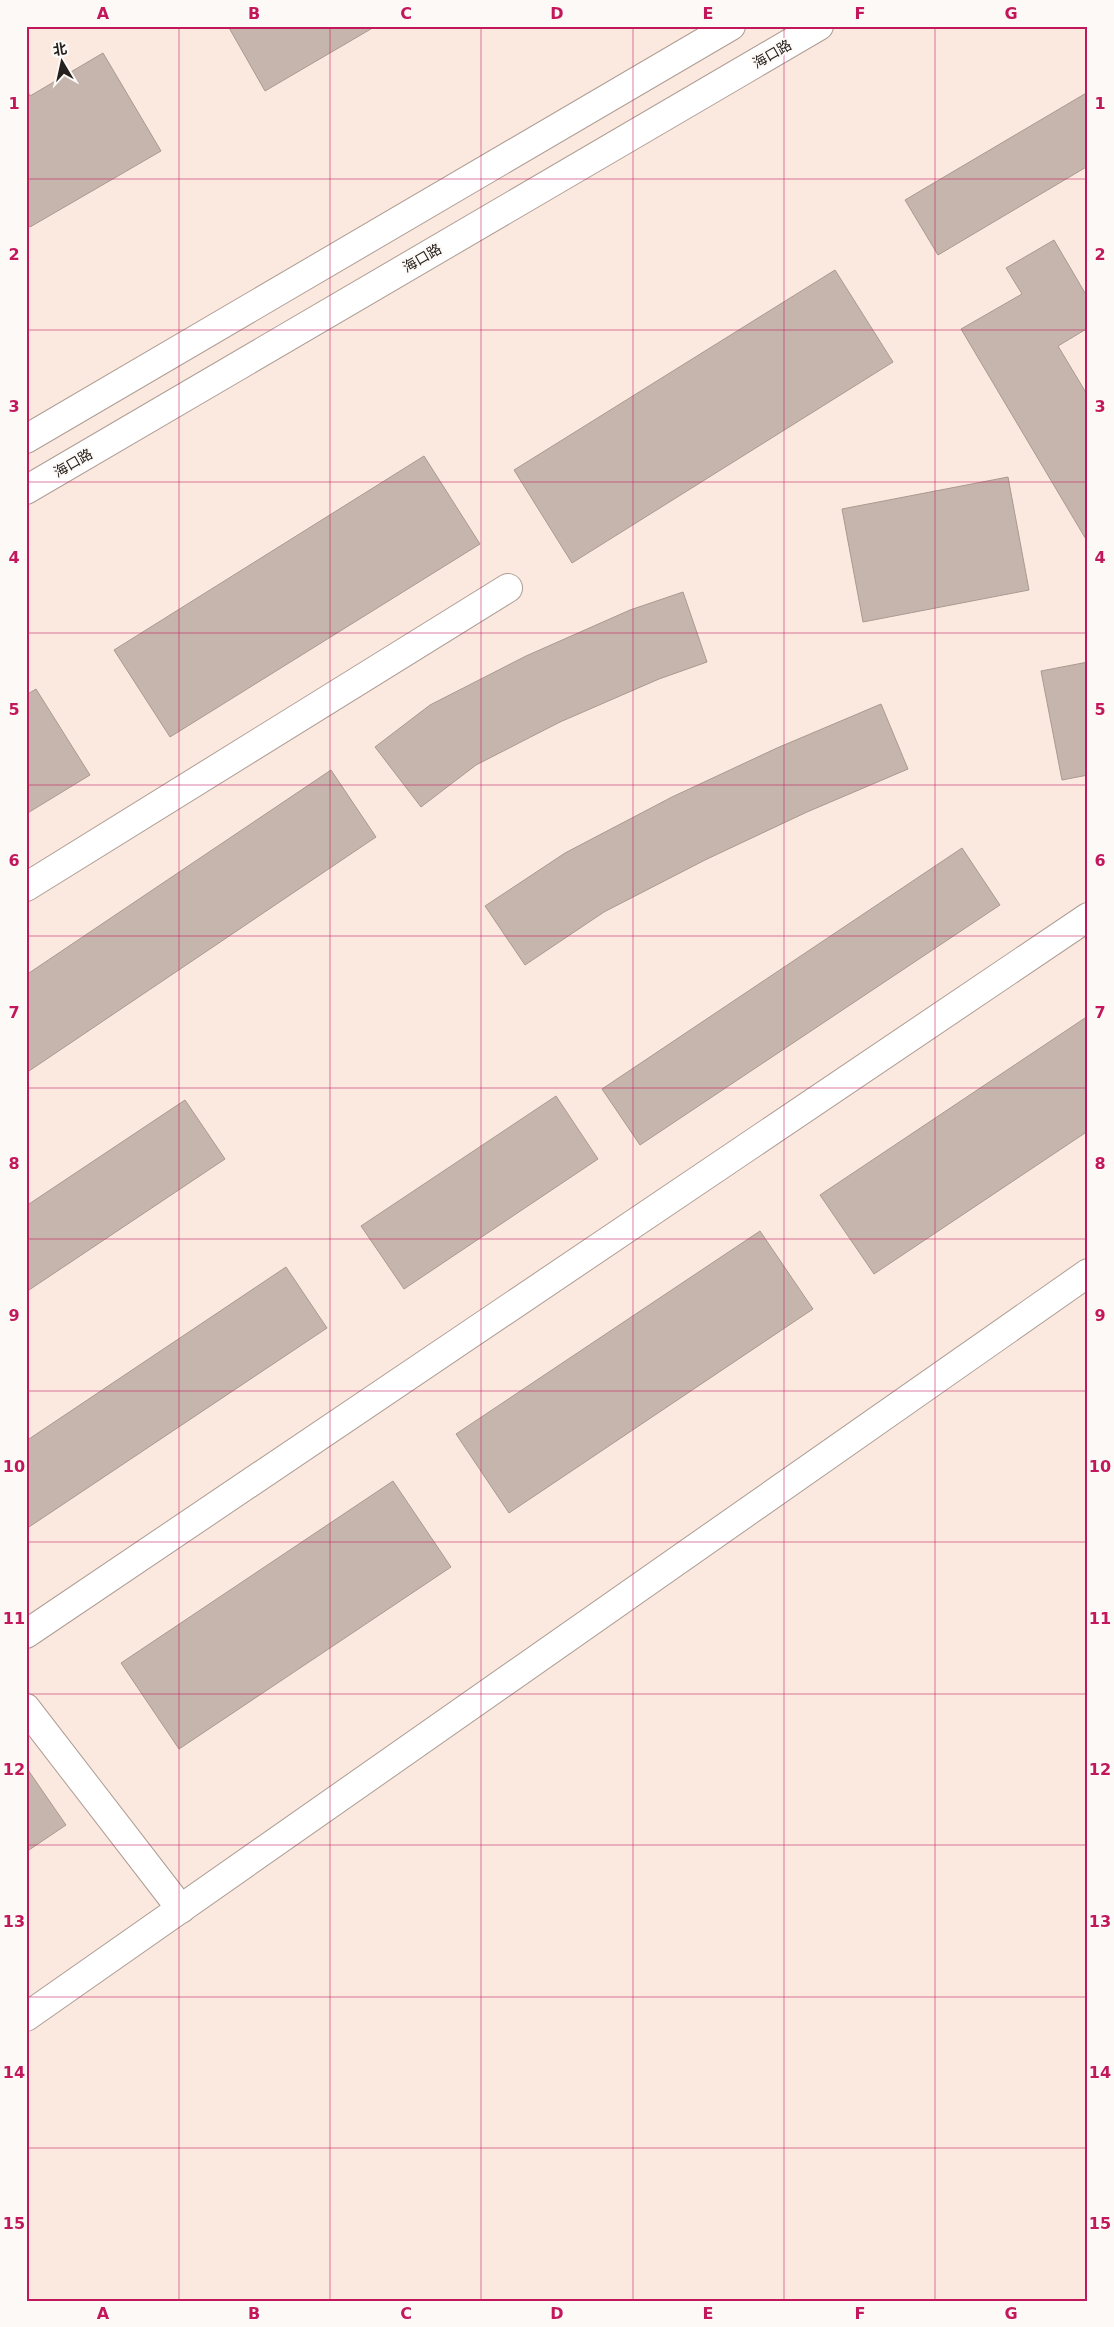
<svg xmlns="http://www.w3.org/2000/svg" width="1114" height="2327" viewBox="0 0 1114 2327" font-family="'DejaVu Sans','Noto Sans SC',sans-serif">
	<style>
		.building { fill: #c6b5ac; stroke: #a9998f }
		.lines { fill: none; stroke-linecap: round; stroke-linejoin: round }
		.minor-casing { stroke: #ae9d94; stroke-width: 30 }
		.primary-casing { stroke: #ae9d94; stroke-width: 30 }
		.trunk-casing { stroke: #ae9d94; stroke-width: 30 }
		.minor { stroke: #fff; stroke-width: 28 }
		.primary { stroke: #fff; stroke-width: 28 }
		.trunk { stroke: #fff; stroke-width: 28 }
		.grid { fill: none; stroke: #c2185b; stroke-width: 1; stroke-opacity: 0.55 }
		.labels { text-anchor: middle; stroke-width: 4; stroke-linejoin: round; paint-order: stroke }
		.street-label { font-size: 14px; fill: #27211d; stroke: #fdf9f7 }
		.neatline { fill: none; stroke: #c2185b; stroke-width: 2 }
		.grid-label { font-size: 16px; text-anchor: middle; font-weight: bold; fill: #c2185b }
	</style>
	<rect width="100%" height="100%" fill="#fbe9df"/>
	<g class="building">
		<polygon points="228,26 376,26 265,91"/>
		<polygon points="103,53 161,151 30,227 26,221 26,88 30,96"/>
		<polygon points="1088,92 1088,166 938,255 905,200"/>
		<polygon points="1054,240 1088,298 1088,328 1058,346 1088,396 1087,541 961,329 1022,294 1006,268"/>
		<polygon points="835,270 893,362 572,563 514,470"/>
		<polygon points="424,456 480,544 170,737 114,650"/>
		<polygon points="1008,477 1029,590 863,622 842,509"/>
		<polygon points="683,592 707,662 659,679 560,722 476,765 421,807 375,747 430,705 526,656 630,610"/>
		<polygon points="1088,662 1088,775 1062,780 1041,671"/>
		<polygon points="36,689 90,775 26,814 26,695"/>
		<polygon points="881,704 908,769 807,812 705,860 604,912 525,965 485,906 565,853 672,797 777,748"/>
		<polygon points="331,770 376,837 26,1073 26,975"/>
		<polygon points="962,848 1000,905 640,1145 602,1089"/>
		<polygon points="1088,1016 1088,1131 874,1274 820,1195"/>
		<polygon points="556,1096 598,1159 404,1289 361,1226"/>
		<polygon points="185,1100 225,1159 26,1292 26,1206"/>
		<polygon points="760,1231 813,1309 509,1513 456,1434"/>
		<polygon points="286,1267 327,1328 26,1529 26,1441"/>
		<polygon points="393,1481 451,1567 179,1749 121,1663"/>
		<polygon points="26,1767 66,1825 26,1852"/>
	</g>
	<g class="lines">
		<g class="minor-casing">
			<g id="minor">
				<polyline points="26,887 508,588"/>
				<polyline points="26,1634 1088,917"/>
				<polyline points="26,1708 181,1909"/>
			</g>
		</g>
		<g class="primary-casing">
			<g id="primary">
				<polyline points="26,439 731,26"/>
				<polyline points="26,490 819,26"/>
			</g>
		</g>
		<g class="trunk-casing">
			<polyline id="trunk" points="26,2017 1088,1273"/>
		</g>
		<use href="#minor" class="minor"/>
		<use href="#primary" class="primary"/>
		<use href="#trunk" class="trunk"/>
	</g>
	<path class="grid" d="M179,26v2275M330,26v2275M481,26v2275M633,26v2275M784,26v2275M935,26v2275M26,179h1062M26,330h1062M26,482h1062M26,633h1062M26,785h1062M26,936h1062M26,1088h1062M26,1239h1062M26,1391h1062M26,1542h1062M26,1694h1062M26,1845h1062M26,1997h1062M26,2148h1062"/>
	<g class="labels">
		<g class="street-label">
			<text transform="translate(772 54) rotate(-30)" y="5">海口路</text>
			<text transform="translate(422 258) rotate(-30)" y="5">海口路</text>
			<text transform="translate(73 463) rotate(-30)" y="5">海口路</text>
		</g>
	</g>
	<rect width="1114" height="2327" fill="none" stroke="#fdf9f7" stroke-width="55"/>
	<g transform="translate(62 62) rotate(351)" stroke="#fdf9f7" stroke-width="4" paint-order="stroke">
	<path d="M0-4L9 19L0 12L-9 19Z" fill="#27211d"/>
	<text y="-8" font-size="14" font-weight="bold" text-anchor="middle" fill="#27211d">北</text>
	</g>
	<rect x="28" y="28" width="1058" height="2272" class="neatline"/>
	<g class="grid-label">
		<text x="103" y="19">A</text>
		<text x="254" y="19">B</text>
		<text x="406" y="19">C</text>
		<text x="557" y="19">D</text>
		<text x="708" y="19">E</text>
		<text x="860" y="19">F</text>
		<text x="1011" y="19">G</text>
		<text x="14" y="109">1</text>
		<text x="1100" y="109">1</text>
		<text x="14" y="260">2</text>
		<text x="1100" y="260">2</text>
		<text x="14" y="412">3</text>
		<text x="1100" y="412">3</text>
		<text x="14" y="563">4</text>
		<text x="1100" y="563">4</text>
		<text x="14" y="715">5</text>
		<text x="1100" y="715">5</text>
		<text x="14" y="866">6</text>
		<text x="1100" y="866">6</text>
		<text x="14" y="1018">7</text>
		<text x="1100" y="1018">7</text>
		<text x="14" y="1169">8</text>
		<text x="1100" y="1169">8</text>
		<text x="14" y="1321">9</text>
		<text x="1100" y="1321">9</text>
		<text x="14" y="1472">10</text>
		<text x="1100" y="1472">10</text>
		<text x="14" y="1624">11</text>
		<text x="1100" y="1624">11</text>
		<text x="14" y="1775">12</text>
		<text x="1100" y="1775">12</text>
		<text x="14" y="1927">13</text>
		<text x="1100" y="1927">13</text>
		<text x="14" y="2078">14</text>
		<text x="1100" y="2078">14</text>
		<text x="14" y="2229">15</text>
		<text x="1100" y="2229">15</text>
		<text x="103" y="2319">A</text>
		<text x="254" y="2319">B</text>
		<text x="406" y="2319">C</text>
		<text x="557" y="2319">D</text>
		<text x="708" y="2319">E</text>
		<text x="860" y="2319">F</text>
		<text x="1011" y="2319">G</text>
	</g>
</svg>
